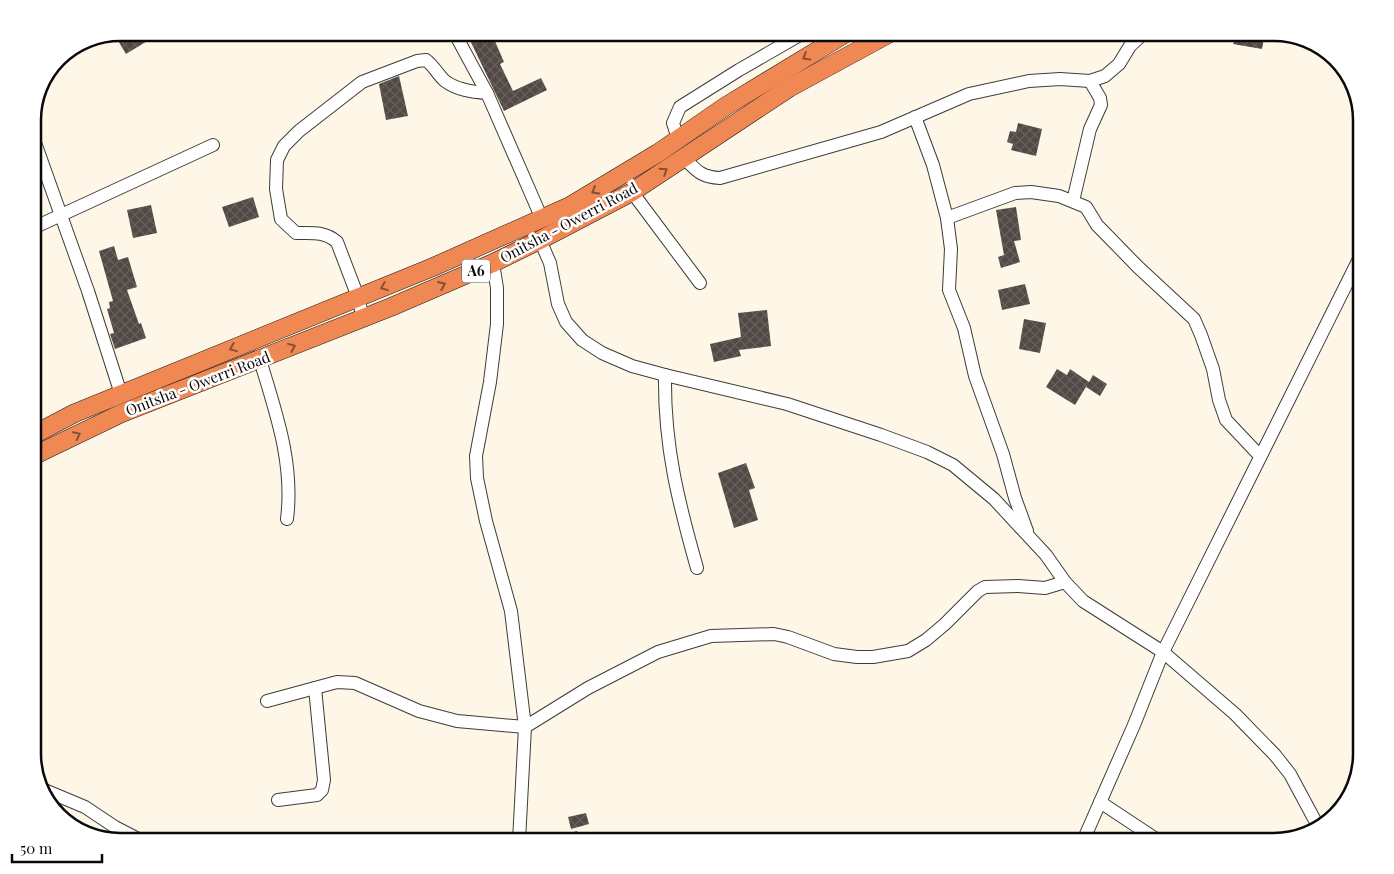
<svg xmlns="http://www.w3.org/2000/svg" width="1394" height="874" viewBox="0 0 1394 874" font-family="'Playfair Display',serif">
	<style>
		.building { fill: url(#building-cross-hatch) }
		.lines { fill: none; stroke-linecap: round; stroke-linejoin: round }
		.minor-casing { stroke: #3c3c3c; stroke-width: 14 }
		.highway-casing { stroke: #1a1a1a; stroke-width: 19 }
		.minor { stroke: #fff; stroke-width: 12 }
		.highway { stroke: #f08853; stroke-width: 18 }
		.oneway { stroke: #884f32 }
		.labels { text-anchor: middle; stroke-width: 5; stroke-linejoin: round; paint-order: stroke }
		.shield { fill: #fff; stroke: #535353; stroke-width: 1 }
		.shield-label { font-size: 14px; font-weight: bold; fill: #090909 }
		.street-label { font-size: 15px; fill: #090909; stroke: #fff }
		.rim { fill: none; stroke: #090909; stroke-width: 2.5 }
	</style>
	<defs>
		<pattern id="building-cross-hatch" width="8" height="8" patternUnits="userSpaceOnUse" patternTransform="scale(1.25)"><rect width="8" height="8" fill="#524946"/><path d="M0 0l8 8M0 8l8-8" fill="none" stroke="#665f5c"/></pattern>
	</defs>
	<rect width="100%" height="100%" fill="#fef7e7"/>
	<g class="building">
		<polygon points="120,32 162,32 126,54 114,34"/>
		<polygon points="466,32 491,32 504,62 500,64 513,91 541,78 547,90 504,111"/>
		<polygon points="1238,34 1264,39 1262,49 1233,44"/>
		<polygon points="399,76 408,116 386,120 379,84"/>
		<polygon points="1018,123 1042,129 1036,156 1011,150 1013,144 1007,142 1010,131 1016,132"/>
		<polygon points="253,197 259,217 229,227 222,207"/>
		<polygon points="151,205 157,233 133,238 127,210"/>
		<polygon points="1016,207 1021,240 1014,241 1020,262 1001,268 998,257 1004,255 996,210"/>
		<polygon points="114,246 118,260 128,257 137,287 127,290 139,324 141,323 146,338 115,349 110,334 114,333 107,309 110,308 109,302 113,301 99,251"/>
		<polygon points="1025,284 1030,304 1002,310 998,290"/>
		<polygon points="767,310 771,346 739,350 741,356 714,362 710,344 741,337 738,313"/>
		<polygon points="1024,319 1046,323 1040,353 1019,349"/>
		<polygon points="1057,369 1067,375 1070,369 1089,382 1093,375 1107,384 1100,396 1086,387 1087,385 1075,405 1046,387"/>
		<polygon points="746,463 755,488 749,490 758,520 734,528 718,473"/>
		<polygon points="586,813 589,824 571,829 568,817"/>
		<polygon points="577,831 580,842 549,842 549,839"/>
	</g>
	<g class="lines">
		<g class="minor-casing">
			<g id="minor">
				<polyline points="454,32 487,93 542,219"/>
				<polyline points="1216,32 1230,35"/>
				<polyline points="915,117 933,165 947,218 951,249 949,290 964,328 975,376 1003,454 1015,498 1027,531"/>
				<polyline points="33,137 88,291 121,394"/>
				<polyline points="678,139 673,123 680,107 739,70 805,32"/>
				<path d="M684,158c13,13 17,19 36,20l161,-46 88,-38 60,-13 31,-2 30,2 15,-5 14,-12 11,-18 15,-14"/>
				<polyline points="632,192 700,283"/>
				<polyline points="1073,201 1090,129 1101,105 1100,98 1090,81"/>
				<polyline points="947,218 1015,193 1031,192 1059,196 1086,207 1097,225 1138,267 1194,319 1201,335 1213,369 1219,400 1226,420 1260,456"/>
				<polyline points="33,228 213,145"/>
				<polyline points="540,240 550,263 558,304 566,322 582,340 602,353 632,366 665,375 787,404 881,435 927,452 953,465 994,499 1046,555 1065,582 1083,601 1163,652 1235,714 1275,755 1290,774 1319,828"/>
				<polyline points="493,263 497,288 497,324 490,382 476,456 477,478 486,521 511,611 525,727 519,841"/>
				<path d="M363,318l-5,-21 -21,-55c-12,-11 -26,-9 -41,-9l-15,-14 -5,-30 1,-29 7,-14 15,-15 63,-49 55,-21 9,-1c8,6 12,15 19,21 12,9 27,11 42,12"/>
				<path d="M260,360c16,53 34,103 27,159"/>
				<path d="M665,375c-1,70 13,126 32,193"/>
				<polyline points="267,701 337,682 355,683 419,711 457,721 525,727 588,688 658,652 711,636 774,634 788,637 834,654 857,657 873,657 908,651 926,640 945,624 978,591 985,587 1018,586 1045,588 1065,582"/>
				<polyline points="42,789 85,807 115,827 142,841"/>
				<polyline points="278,800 317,795 322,790 324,780 315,688"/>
				<polyline points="1100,802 1159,841"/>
				<polyline points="1083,841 1134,725 1163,652 1361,255"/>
			</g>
		</g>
		<g class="highway-casing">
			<g id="highway">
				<polyline points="33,435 75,413 433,267 570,206 658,153 726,106 848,32"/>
				<polyline points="33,456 120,414 391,307 493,263 540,240 632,192 789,88 892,32"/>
			</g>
		</g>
		<use href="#minor" class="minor"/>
		<use href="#highway" class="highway"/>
	</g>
	<defs><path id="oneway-chevron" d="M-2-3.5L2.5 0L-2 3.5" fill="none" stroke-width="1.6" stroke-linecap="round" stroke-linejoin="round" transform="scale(1.25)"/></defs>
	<g class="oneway">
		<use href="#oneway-chevron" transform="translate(806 57) rotate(149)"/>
		<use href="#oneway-chevron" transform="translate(664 171) rotate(-33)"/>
		<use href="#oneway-chevron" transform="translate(595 191) rotate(149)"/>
		<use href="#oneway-chevron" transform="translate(442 285) rotate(-23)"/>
		<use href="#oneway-chevron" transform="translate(384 287) rotate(158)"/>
		<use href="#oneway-chevron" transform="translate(292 347) rotate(-22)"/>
		<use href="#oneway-chevron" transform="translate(233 348) rotate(158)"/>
		<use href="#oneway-chevron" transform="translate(77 435) rotate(-26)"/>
	</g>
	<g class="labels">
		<rect class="shield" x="462" y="259.5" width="28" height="23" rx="4"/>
		<g class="shield-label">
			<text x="476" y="276">A6</text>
		</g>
		<g class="street-label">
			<text transform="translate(569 223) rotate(-28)" y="5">Onitsha - Owerri Road</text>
			<text transform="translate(198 384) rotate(-21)" y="5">Onitsha - Owerri Road</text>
		</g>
	</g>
	<path d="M0 0H1394V874H0ZM120 41H1274A79 79 0 0 1 1353 120V754A79 79 0 0 1 1274 833H120A79 79 0 0 1 41 754V120A79 79 0 0 1 120 41Z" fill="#fff" fill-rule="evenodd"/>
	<path class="rim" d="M120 41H1274A79 79 0 0 1 1353 120V754A79 79 0 0 1 1274 833H120A79 79 0 0 1 41 754V120A79 79 0 0 1 120 41Z"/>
	<path d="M12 854v8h90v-8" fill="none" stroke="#090909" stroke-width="2.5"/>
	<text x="20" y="854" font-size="15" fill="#090909" stroke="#ffffff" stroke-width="4" paint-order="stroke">50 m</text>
</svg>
